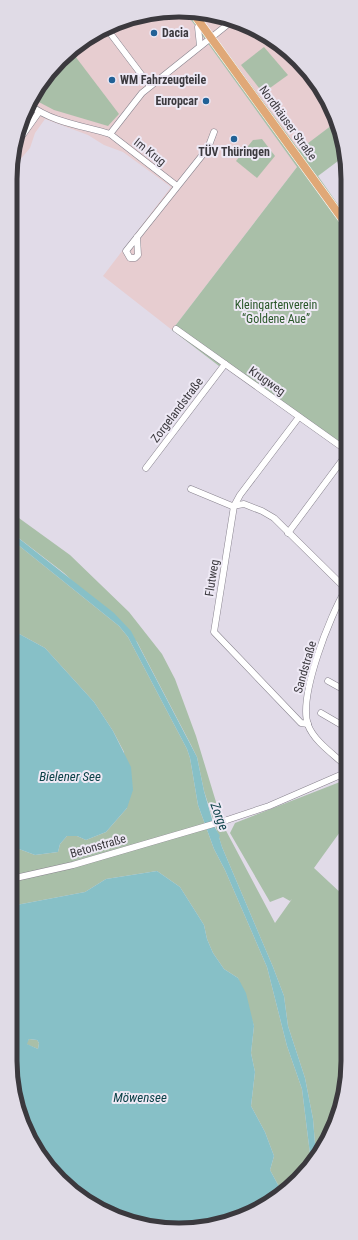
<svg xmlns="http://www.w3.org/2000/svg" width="358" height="1240" viewBox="0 0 358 1240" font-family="'Roboto Condensed',sans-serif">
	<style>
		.commercial { fill: #e7cdd0 }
		.green { fill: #a9bfa8 }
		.water { fill: #87c0c7; fill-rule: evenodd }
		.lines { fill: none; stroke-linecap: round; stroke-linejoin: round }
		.minor-casing { stroke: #88838e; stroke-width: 7 }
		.major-casing { stroke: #fff; stroke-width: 9 }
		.minor { stroke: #fff; stroke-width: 6 }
		.major { stroke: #e0a877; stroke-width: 8 }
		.poi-dot { fill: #216196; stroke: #eee9f5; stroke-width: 1.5 }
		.labels { text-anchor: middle; stroke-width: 4; stroke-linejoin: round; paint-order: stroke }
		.poi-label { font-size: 12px; font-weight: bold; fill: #3b393e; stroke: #eee9f5; text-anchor: start }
		.street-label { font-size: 12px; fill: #3b393e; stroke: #eee9f5 }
		.park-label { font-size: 12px; fill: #295729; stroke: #eee9f5 }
		.water-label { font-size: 13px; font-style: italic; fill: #0b4147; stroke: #eee9f5 }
		.rim { fill: none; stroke: #3b393e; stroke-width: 5 }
	</style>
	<rect width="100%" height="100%" fill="#e1dbe8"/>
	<g class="commercial">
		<polygon points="146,13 186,13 297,167 172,330 103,276 171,187 123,152 104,145 88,135 45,119 35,133 30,148 13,168 13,146 38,85 85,39"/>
		<polygon points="198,13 212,13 263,33 306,67 331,104 336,122 299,151"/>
	</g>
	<g class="green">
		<polygon points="186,13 198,13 299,150 336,122 346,155 318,176 346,216 346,446 223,361 219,366 172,330 297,167"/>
		<polygon points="264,47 288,75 263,93 241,65"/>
		<polygon points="72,52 119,114 108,126 54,110 33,99 38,85"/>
		<polygon points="262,139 275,156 257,178 236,161 253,140"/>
		<polygon points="12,513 70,555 129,612 162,654 175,679 196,736 223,825 275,923 292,899 290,901 283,897 270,902 230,833 235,823 345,780 345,812 343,816 345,818 345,825 314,868 344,896 345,894 345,1094 325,1146 316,1156 313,1119 305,1078 288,1026 284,996 273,967 222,847 204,791 197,757 191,745 137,642 64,573 12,533"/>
		<polygon points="12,540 119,626 128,637 187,749 190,758 198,805 214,849 225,870 267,967 287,1046 302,1089 311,1162 283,1194 270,1170 274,1156 265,1132 251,1106 255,1072 251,1053 254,1026 238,978 224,969 213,953 207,939 204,925 180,887 157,871 106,879 85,892 11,906 11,846 35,855 58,852 60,844 67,836 77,836 86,840 106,832 127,808 124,752 113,731 94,702 45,648 12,630"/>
		<polygon points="29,1039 37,1040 39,1043 38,1049 26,1044"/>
	</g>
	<g class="water">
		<polygon points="12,533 114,613 131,631 197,757 204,791 214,826 220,836 219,837 222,847 273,967 284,996 288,1026 305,1078 313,1119 316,1156 311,1162 302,1089 287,1046 267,967 225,870 214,849 198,805 190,758 187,749 128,637 119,626 12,540"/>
		<polygon points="12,630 45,648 94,702 113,731 131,767 133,790 127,808 106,832 86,840 77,836 67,836 60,844 58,852 35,855 11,846"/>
		<path d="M157,871l23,16 24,38 3,14 6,14 11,16 14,9 8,15 8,33 -3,27 4,19 -4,34 14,26 9,24 -4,14 13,24 -50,27 -65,9 -64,-17 -52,-40 -29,-48 -13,-64 1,-155 74,-14 21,-13zM29,1039l8,1 2,3 -1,6 -11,-5z"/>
	</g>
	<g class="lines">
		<g class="minor-casing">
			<g id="minor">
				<polyline points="107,29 150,86"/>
				<polyline points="200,46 198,27 200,23"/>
				<path d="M30,105c21,17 54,21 80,29l32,-41 90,-72"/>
				<polyline points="110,134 177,186"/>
				<polyline points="16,150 19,140 39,112"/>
				<polyline points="137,237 138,255 135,258 130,258 126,251 208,148 214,132"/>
				<polyline points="176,329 346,450"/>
				<polyline points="299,417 240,495 234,506 214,632 301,723 308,724"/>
				<polyline points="146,468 225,364"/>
				<polyline points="191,489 232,506 244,504 262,511 274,518 346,589"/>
				<polyline points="288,533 346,455"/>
				<polyline points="328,681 346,691"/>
				<polyline points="321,713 345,727"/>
				<path d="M345,765c-12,-11 -31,-24 -37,-40 -10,-28 22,-110 38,-136"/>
				<polyline points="11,879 73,865 227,820 269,806 345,773"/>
			</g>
		</g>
		<g class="major-casing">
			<polyline id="major" points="193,13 346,224"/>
		</g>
		<use href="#minor" class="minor"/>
		<use href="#major" class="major"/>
	</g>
	<g class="poi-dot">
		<circle cx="154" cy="33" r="4"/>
		<circle cx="112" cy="80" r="4"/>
		<circle cx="206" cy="101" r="4"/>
		<circle cx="234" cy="139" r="4"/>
	</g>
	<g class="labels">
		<g class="poi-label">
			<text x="162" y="37">Dacia</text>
			<text x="120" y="84">WM Fahrzeugteile</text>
			<text x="198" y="105" text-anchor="end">Europcar</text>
			<text x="234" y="156" text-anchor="middle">TÜV Thüringen</text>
		</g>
		<g class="street-label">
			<text transform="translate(288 123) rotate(54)" y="4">Nordhäuser Straße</text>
			<text transform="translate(150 152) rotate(38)" y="4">Im Krug</text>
			<text transform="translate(267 381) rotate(35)" y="4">Krugweg</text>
			<text transform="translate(177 410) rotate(-53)" y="4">Zorgelandstraße</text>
			<text transform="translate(212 578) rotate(-81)" y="4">Flutweg</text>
			<text transform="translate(305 667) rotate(-74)" y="4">Sandstraße</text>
			<text transform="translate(98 846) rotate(-16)" y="4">Betonstraße</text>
		</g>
		<g class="park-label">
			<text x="276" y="309">Kleingartenverein<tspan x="276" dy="14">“Goldene Aue”</tspan></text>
		</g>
		<g class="water-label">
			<text x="70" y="781">Bielener See</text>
			<text transform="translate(220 816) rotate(69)" y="5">Zorge</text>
			<text x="140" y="1102">Möwensee</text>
		</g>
	</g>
	<path d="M0 0H358V1240H0ZM179 17H179A162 162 0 0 1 341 179V1061A162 162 0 0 1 179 1223H179A162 162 0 0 1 17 1061V179A162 162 0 0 1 179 17Z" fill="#e0dbe6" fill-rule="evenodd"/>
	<path class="rim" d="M179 17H179A162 162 0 0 1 341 179V1061A162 162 0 0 1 179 1223H179A162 162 0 0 1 17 1061V179A162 162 0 0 1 179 17Z"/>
</svg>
